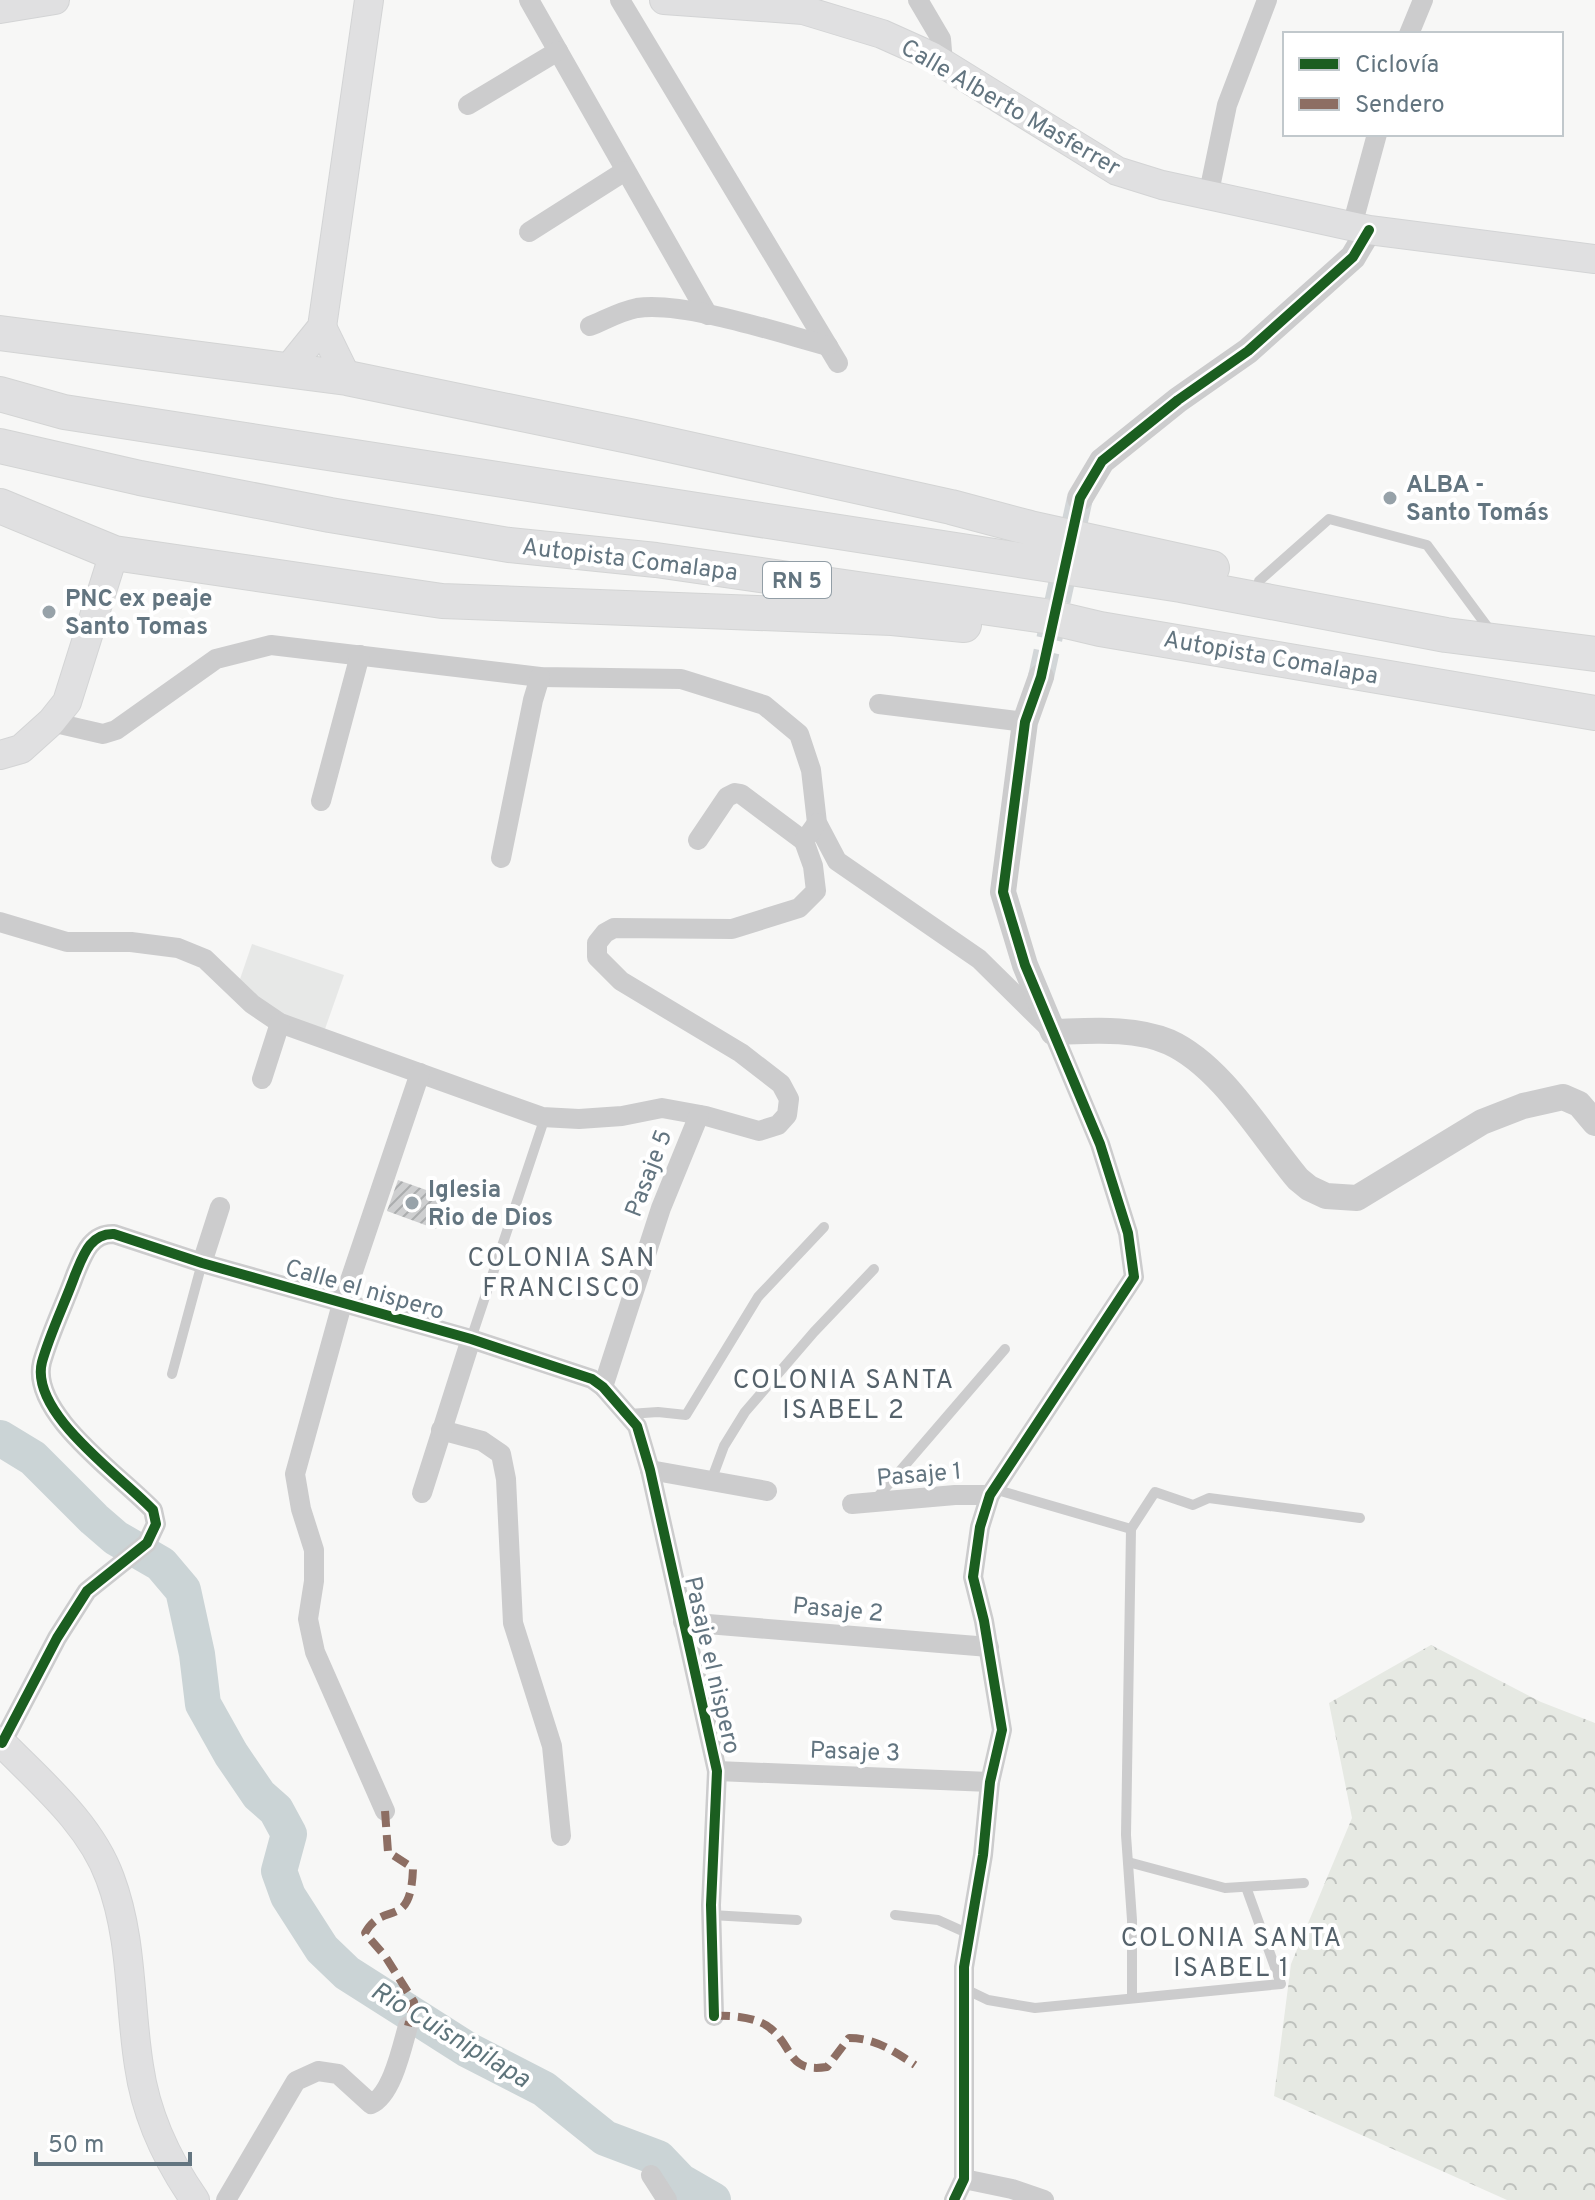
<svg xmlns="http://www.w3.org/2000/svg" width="1595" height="2200" viewBox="0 0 1595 2200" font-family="Overpass,sans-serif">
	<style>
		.built { fill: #e7e8e7 }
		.forest { fill: url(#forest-crowns) }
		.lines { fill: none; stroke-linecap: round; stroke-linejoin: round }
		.river { stroke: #cbd4d6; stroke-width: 36 }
		.building { fill: url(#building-hatch) }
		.tertiary-tunnel { stroke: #d2d6d8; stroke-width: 26; stroke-dasharray: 26 13; stroke-linecap: butt }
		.secondary-casing { stroke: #d3d4d5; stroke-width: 30 }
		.trunk-casing { stroke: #d3d4d4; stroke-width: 36 }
		.service { stroke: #cccccd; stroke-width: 10 }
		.minor { stroke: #cccccd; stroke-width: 20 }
		.tertiary { stroke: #cccccd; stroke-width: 26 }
		.secondary { stroke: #e0e0e1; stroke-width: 28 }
		.trunk { stroke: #e0e0e1; stroke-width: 34 }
		.quiet { stroke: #8d6e63; stroke-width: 8; stroke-dasharray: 16 8; stroke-linecap: butt }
		.cycleway-casing { stroke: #fff; stroke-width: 15 }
		.cycleway { stroke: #1b5e20; stroke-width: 10 }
		.poi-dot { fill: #97a2a9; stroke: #fff; stroke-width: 3 }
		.labels { text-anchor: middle; stroke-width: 8; stroke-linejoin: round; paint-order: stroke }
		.shield { fill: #fff; stroke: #929ea6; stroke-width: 2 }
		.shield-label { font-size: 22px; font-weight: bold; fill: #637580 }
		.street-label { font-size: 24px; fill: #637580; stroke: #fff }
		.poi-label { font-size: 24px; font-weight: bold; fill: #637580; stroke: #fff; text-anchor: start }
		.neighbourhood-label { font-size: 26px; letter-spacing: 2px; fill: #55626b; stroke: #fff }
		.water-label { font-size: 26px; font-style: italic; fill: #5e747b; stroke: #fff }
	</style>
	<defs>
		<pattern id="forest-crowns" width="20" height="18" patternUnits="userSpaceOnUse" patternTransform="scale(2)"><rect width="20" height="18" fill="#e6e9e3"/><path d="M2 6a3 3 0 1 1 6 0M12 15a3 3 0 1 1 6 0" fill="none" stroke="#bec1bd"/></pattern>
		<pattern id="building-hatch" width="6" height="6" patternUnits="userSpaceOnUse" patternTransform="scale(2)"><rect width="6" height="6" fill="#cecfd0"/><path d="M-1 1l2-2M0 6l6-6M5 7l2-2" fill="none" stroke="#abadae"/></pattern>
	</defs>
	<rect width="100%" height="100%" fill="#f7f7f6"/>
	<polygon class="built" points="252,944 344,975 325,1029 275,1013 239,982"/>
	<polygon class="forest" points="1431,1645 1541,1702 1595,1723 1595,2200 1507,2200 1274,2096 1291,1964 1352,1818 1329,1703"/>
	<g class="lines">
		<polyline class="river" points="0,1438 33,1458 94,1519 116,1538 161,1564 183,1590 197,1654 203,1704 231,1754 259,1795 276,1810 289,1834 279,1871 288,1896 322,1949 347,1973 468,2050 544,2089 605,2138 658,2158 680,2181 713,2200"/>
	</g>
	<polygon class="building" points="398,1180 446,1197 436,1229 387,1211"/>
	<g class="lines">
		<polyline class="tertiary-tunnel" points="1041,677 1080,498"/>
		<g class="secondary-casing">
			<g id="secondary">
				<polyline points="664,0 803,10 882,34 931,56 1117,171 1162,185 1369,230 1595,259"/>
				<polyline points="0,9 55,0"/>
				<polyline points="322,327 347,378"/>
				<polyline points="288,369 322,327 369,0"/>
				<polyline points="0,755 21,749 51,722 67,702 114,553"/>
				<path d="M0,1741c40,41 90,82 110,137 23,61 19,125 29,188 7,49 28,94 56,134"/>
			</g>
		</g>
		<g class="trunk-casing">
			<g id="trunk">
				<polyline points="0,333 347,378 634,437 951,507 1030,528 1212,568"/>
				<polyline points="0,394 64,412 1181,585 1446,635 1595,654"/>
				<polyline points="0,446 140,478 330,515 509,545 656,560 1045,616 1100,629 1595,713"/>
				<polyline points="0,506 114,553 442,601 892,618 964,625"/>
			</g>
		</g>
		<g class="service">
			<polyline points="1259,581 1329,519 1427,545 1492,633"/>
			<polyline points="471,1339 545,1117"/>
			<polyline points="172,1374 202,1263"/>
			<polyline points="629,1414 658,1412 686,1415 758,1297 824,1227"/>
			<polyline points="711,1481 724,1446 745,1412 814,1332 874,1269"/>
			<polyline points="994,1489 1131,1529"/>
			<polyline points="875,1500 1005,1349"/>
			<polyline points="1128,1862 1225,1888 1304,1883"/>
			<polyline points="711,1915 797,1920"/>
			<polyline points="895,1915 938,1920 969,1934"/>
			<polyline points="963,1988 988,2000 1035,2008 1281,1984 1246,1887"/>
			<polyline points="1132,1998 1132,1920 1126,1835 1131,1529 1155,1492 1193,1505 1209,1498 1360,1518"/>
		</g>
		<g class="minor">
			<polyline points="529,0 708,315"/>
			<polyline points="620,0 838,363"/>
			<polyline points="918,0 941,39 943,63"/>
			<polyline points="1409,34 1423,0"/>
			<polyline points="468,105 558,51"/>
			<polyline points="1208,197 1227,105 1267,0"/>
			<polyline points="1352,226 1377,134"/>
			<polyline points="529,232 625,171"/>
			<path d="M590,326c15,-6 31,-15 47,-18 47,-7 142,25 191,38"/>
			<polyline points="879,704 1025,722"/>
			<polyline points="51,722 103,734 116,730 216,659 271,645 540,677 681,679 764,705 799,734 811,770 817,823 837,861 979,959 1053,1032 1100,1144 1128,1233 1134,1277 990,1495 980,1527 973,1577 984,1621 1002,1730 990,1782 983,1855 964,1967 964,2179 954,2200"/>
			<polyline points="321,801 360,655"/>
			<polyline points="698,840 727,797 735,793 741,794 804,841"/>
			<polyline points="501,858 533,700 540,677"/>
			<polyline points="0,922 67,942 131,942 178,948 205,959 252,1004 280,1023 542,1117 579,1119 622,1116 662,1108 706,1116 759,1131 778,1125 787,1115 789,1099 781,1084 741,1053 621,981 597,957 597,943 605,933 614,928 732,929 799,908 816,891 813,866 804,841 817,823"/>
			<polyline points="262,1079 280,1023"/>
			<polyline points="202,1263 220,1207"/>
			<polyline points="603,1387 661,1208 699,1115"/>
			<polyline points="441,1430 482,1441 501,1454 506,1479 513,1623 552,1746 561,1836"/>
			<polyline points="650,1470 767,1491"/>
			<polyline points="422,1493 471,1339"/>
			<polyline points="852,1504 955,1495 990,1495"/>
			<polyline points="683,1622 989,1647"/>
			<path d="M2,1743l55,-105 30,-47 60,-48 9,-19 -3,-14c-32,-34 -124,-97 -111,-148 8,-29 23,-59 33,-87 8,-19 15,-42 39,-41l88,29 269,76 121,40 11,8 34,39 13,44 67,301 -6,134 3,111"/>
			<polyline points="717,1771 990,1782"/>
			<polyline points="385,1811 315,1652 308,1619 314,1581 314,1550 301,1509 295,1474 342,1304 420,1073"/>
			<polyline points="651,2175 667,2200"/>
			<polyline points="964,2179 1012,2189 1044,2200"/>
			<path d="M226,2200l70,-119 22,-10 20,3 33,30c21,-9 31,-57 37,-78"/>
		</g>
		<g class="tertiary">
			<polyline points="1080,498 1102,461 1178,400 1248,351 1353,257 1369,230"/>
			<path d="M1041,677l-16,45 -22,170 22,73 28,67c37,-1 81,-5 116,10 53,24 92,93 129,137l11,9 17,8 31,2 125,-76 41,-16 40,-9 16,7 16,19"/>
		</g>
		<use href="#secondary" class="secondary"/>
		<use href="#trunk" class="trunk"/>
		<g class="quiet">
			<path d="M385,1811l3,41 25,16c-2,64 -29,31 -48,65l20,23 29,46 -6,24"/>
			<path d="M714,2016c16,-1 43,1 56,12 24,19 17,45 57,39l22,-29c26,0 45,13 66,27"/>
		</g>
		<g class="cycleway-casing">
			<g id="cycleway">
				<path d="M2,1743l55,-105 30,-47 60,-48 9,-19 -3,-14c-32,-34 -124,-97 -111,-148 8,-29 23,-59 33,-87 8,-19 15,-42 39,-41l88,29 269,76 121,40 11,8 34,39 13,44 67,301 -6,134 3,111"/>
				<polyline points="954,2200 964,2179 964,1967 983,1855 990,1782 1002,1730 984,1621 973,1577 980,1527 990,1495 1134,1277 1128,1233 1100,1144 1025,965 1003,892 1025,722 1041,677 1080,498 1102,461 1178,400 1248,351 1353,257 1369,230"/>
			</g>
		</g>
		<use href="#cycleway" class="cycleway"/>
	</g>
	<g class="poi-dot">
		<circle cx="1390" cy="498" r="8"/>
		<circle cx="49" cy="612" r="8"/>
		<circle cx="412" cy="1203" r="8"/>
	</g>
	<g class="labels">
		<rect class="shield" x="763" y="562" width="68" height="36" rx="6"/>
		<g class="shield-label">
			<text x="797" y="588">RN 5</text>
		</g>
		<g class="street-label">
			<text transform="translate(1011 107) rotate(30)" y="8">Calle Alberto Masferrer</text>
			<text transform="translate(630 559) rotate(7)" y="8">Autopista Comalapa</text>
			<text transform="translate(1271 657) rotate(10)" y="8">Autopista Comalapa</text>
			<text transform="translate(648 1173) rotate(-69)" y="8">Pasaje 5</text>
			<text transform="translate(365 1289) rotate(16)" y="8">Calle el nispero</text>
			<text transform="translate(919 1474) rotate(-5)" y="8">Pasaje 1</text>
			<text transform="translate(838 1609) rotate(5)" y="8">Pasaje 2</text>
			<text transform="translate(713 1665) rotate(77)" y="8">Pasaje el nispero</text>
			<text transform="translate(855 1751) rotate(2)" y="8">Pasaje 3</text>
		</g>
		<g class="poi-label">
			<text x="1406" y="492">ALBA -<tspan x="1406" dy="28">Santo Tomás</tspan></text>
			<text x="65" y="606">PNC ex peaje<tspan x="65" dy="28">Santo Tomas</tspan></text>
			<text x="428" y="1197">Iglesia<tspan x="428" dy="28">Rio de Dios</tspan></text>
		</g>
		<g class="neighbourhood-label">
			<text x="562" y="1266">COLONIA SAN<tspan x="562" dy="30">FRANCISCO</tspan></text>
			<text x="844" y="1388">COLONIA SANTA<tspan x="844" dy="30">ISABEL 2</tspan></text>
			<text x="1232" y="1946">COLONIA SANTA<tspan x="1232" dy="30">ISABEL 1</tspan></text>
		</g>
		<g class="water-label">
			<text transform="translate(451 2034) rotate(31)" y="9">Rio Cuisnipilapa</text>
		</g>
	</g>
	<rect x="1283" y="32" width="280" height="104" fill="#ffffff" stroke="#c1c8cc" stroke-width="2"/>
	<rect x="1299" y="58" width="40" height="12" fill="#1b5e20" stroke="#c1c8cc" stroke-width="2"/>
	<text x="1355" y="72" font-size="24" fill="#637580">Ciclovía</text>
	<rect x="1299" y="98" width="40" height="12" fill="#8d6e63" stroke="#c1c8cc" stroke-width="2"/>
	<text x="1355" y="112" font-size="24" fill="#637580">Sendero</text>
	<path d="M36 2152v12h154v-12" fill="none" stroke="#637580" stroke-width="4"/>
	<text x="48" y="2152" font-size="24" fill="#637580" stroke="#ffffff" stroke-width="6" paint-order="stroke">50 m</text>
</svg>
